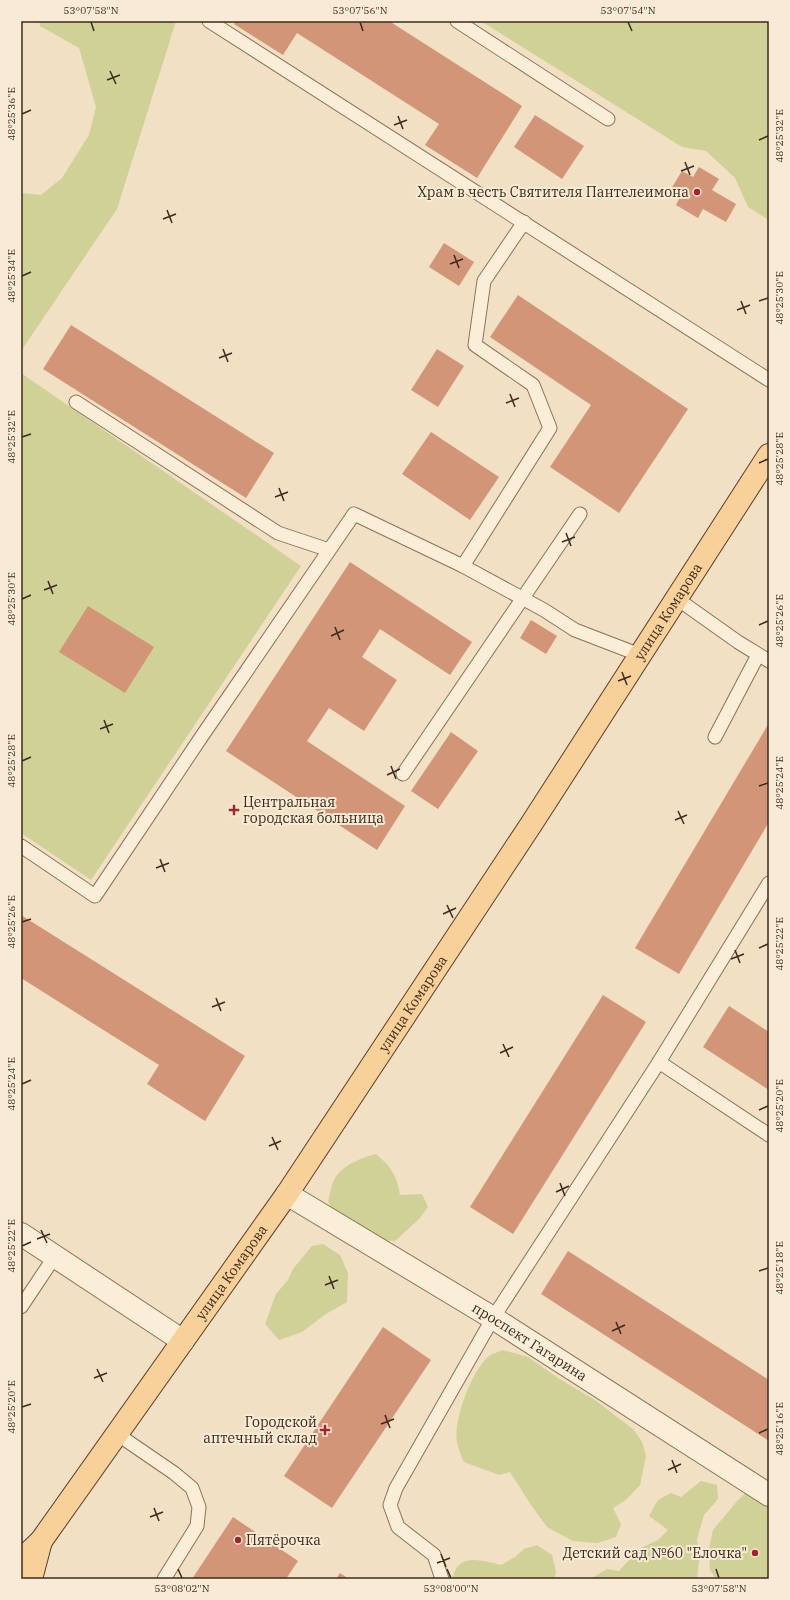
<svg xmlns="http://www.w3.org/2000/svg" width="790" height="1600" viewBox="0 0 790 1600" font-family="'IBM Plex Serif',serif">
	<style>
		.green { fill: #cfd196 }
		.building { fill: #d29577 }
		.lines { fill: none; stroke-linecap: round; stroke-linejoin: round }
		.lane-casing { stroke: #8d7059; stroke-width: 15 }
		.street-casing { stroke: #8d7059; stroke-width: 24 }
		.primary-casing { stroke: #5b3e2d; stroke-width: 24 }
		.lane { stroke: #fbeed8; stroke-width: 13 }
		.street { stroke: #fbeed8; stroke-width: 22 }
		.primary { stroke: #f7d199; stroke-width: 22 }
		.ticks { fill: none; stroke: #3c2a1e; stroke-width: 1.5 }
		.poi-dot { fill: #a12430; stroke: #f8ead4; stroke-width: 1.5 }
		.labels { text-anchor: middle; stroke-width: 4; stroke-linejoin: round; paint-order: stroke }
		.poi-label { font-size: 14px; fill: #3c2a1e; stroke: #f8ead4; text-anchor: end }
		.street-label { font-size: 14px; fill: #3c2a1e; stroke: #f8ead4 }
		.neatline { fill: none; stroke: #3c2a1e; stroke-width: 1.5 }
		.ticks-label { font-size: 10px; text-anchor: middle; fill: #3c2a1e }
	</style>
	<rect width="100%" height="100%" fill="#f1e0c4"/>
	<g class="green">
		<polygon points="39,21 176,21 117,209 21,351 21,193 41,195 62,178 89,135 96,107 79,48 40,26"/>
		<polygon points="481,21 769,21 769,220 748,207 735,178 706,151 682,147"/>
		<polygon points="21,373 301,566 91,880 21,833"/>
		<path d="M376,1154c15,13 21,21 24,41l22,-1 6,13 -9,12 -24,22 -14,-1 -46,-25 -7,-14c2,-7 3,-13 5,-19 7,-16 27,-24 43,-28z"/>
		<polygon points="323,1244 340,1255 348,1273 347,1302 326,1314 302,1332 279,1340 265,1324 276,1294 288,1280 293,1269 312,1246"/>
		<path d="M503,1350l25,7 30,21 37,22 39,30 8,12 4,14 -6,29 -13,14 -14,9 8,16 -5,13 -19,6 -24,-2 -26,-14 -16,-22 -21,-33 -11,3 -35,-13c-3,-6 -6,-14 -7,-20 -4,-22 15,-72 32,-86 4,-3 10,-4 14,-6z"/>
		<polygon points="701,1481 717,1485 718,1499 704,1515 700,1529 697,1540 700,1554 697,1579 590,1579 607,1569 619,1571 639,1549 658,1540 668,1530 649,1516 658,1500 671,1493 681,1497"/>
		<polygon points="751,1488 769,1500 769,1579 716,1579 710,1570 709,1549 713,1530 738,1500"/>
		<path d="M537,1545l15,10 4,17 -1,7h-102c3,-27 30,-19 48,-14l14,-8 9,-8z"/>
	</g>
	<g class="building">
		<polygon points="236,21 389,21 522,106 477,178 425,145 439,124 297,33 283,55 234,24"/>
		<polygon points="535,115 584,146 562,179 514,147"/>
		<polygon points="699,167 719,179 712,190 736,204 726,222 703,209 698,218 676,205 681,195 671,189 682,171 693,177"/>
		<polygon points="444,243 474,262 459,286 429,267"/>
		<polygon points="518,295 688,409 619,513 550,467 591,405 490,337"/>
		<polygon points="71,325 274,453 246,498 43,369"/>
		<polygon points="437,349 464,366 438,407 411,390"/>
		<polygon points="431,432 499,477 470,520 402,474"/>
		<polygon points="350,562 472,642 450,675 380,629 362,657 397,680 364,731 329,708 307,741 405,806 377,850 226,751"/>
		<polygon points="88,606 154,647 125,693 59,652"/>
		<polygon points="531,620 557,636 546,654 520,638"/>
		<polygon points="769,723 769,822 679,974 635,948"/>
		<polygon points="451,732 478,751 438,809 411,791"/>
		<polygon points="21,915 245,1056 205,1121 147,1084 159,1065 21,978"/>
		<polygon points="603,995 646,1022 513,1234 470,1207"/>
		<polygon points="729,1006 769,1032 769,1090 703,1047"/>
		<polygon points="568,1251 769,1380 769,1441 541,1294"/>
		<polygon points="383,1327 431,1360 332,1508 284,1476"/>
		<polygon points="233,1517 298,1561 286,1579 192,1579"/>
		<polygon points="340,1573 349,1579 336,1579"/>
	</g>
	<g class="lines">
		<g class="lane-casing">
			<g id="lane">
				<polyline points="209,21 769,380"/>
				<polyline points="457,21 608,119"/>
				<polyline points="76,402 278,533 329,550"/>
				<polyline points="463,566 550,428 533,385 475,345 484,281 524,222"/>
				<polyline points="676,598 738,642 769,661"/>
				<polyline points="715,737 758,655"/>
				<polyline points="403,774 580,514"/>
				<polyline points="21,846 95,896 202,736 354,514 463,566 544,610 575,630 640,655"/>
				<polyline points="659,1062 769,1135"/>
				<polyline points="21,1307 55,1256"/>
				<polyline points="117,1434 174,1473 192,1488 199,1507 197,1526 164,1579"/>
				<polyline points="442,1579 434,1555 398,1527 390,1505 396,1488 493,1318 659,1062 769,883"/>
			</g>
		</g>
		<g class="street-casing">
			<g id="street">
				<path id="s1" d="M287,1194l206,124 276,177"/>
				<polyline points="21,1234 183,1341"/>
			</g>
		</g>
		<g class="primary-casing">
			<g id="primary">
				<path id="s2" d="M21,1560l20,-19 246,-347 245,-371 237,-368"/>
				<polyline points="31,1579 41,1541"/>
			</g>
		</g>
		<use href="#lane" class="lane"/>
		<use href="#street" class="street"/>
		<use href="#primary" class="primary"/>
	</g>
	<path class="ticks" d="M91,22l3,9M360,22l3,9M628,22l4,9M110,71l6,13M107,80l13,-5M22,114l9,-4M398,116l5,13M394,125l13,-5M759,140l9,-4M685,162l5,13M681,171l13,-5M167,210l5,13M163,219l13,-5M454,255l5,13M450,264l13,-5M22,276l9,-4M741,301l5,13M759,301l9,-3M737,310l13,-5M223,349l5,13M219,358l13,-5M510,394l5,13M506,403l13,-5M22,437l9,-3M759,463l9,-4M279,488l5,13M275,497l13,-5M566,533l5,13M562,542l13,-5M48,581l5,13M44,590l13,-5M22,599l9,-4M759,625l9,-4M335,627l5,13M331,636l13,-6M622,672l5,13M618,681l13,-5M104,720l5,13M100,729l13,-5M22,761l9,-4M391,766l5,13M387,775l13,-6M759,786l9,-3M678,811l6,13M675,820l12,-5M160,859l5,13M156,868l13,-5M447,905l6,13M443,914l13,-6M22,922l9,-3M759,948l9,-4M735,950l5,13M731,959l13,-5M216,998l5,13M212,1007l13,-5M503,1044l6,13M500,1053l13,-6M22,1084l9,-4M759,1110l9,-4M272,1137l6,13M269,1146l12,-5M560,1183l5,13M556,1192l13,-6M41,1230l6,13M37,1239l13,-5M22,1246l9,-4M759,1271l9,-3M329,1276l5,13M325,1285l13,-5M616,1322l5,12M612,1331l13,-6M97,1369l6,13M94,1378l13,-5M22,1407l9,-3M385,1415l5,13M381,1424l13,-5M759,1433l9,-4M672,1460l5,13M668,1470l13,-6M154,1508l5,13M150,1517l13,-5M441,1554l5,13M437,1563l13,-5M178,1569l4,9M447,1569l4,9M716,1569l3,9"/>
	<g class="poi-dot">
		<circle cx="697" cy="192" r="4"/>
		<path d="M232 804h4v4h4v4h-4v4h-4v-4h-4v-4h4z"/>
		<path d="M323 1424h4v4h4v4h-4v4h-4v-4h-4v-4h4z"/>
		<circle cx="238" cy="1540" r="4"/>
		<circle cx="755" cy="1553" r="4"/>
	</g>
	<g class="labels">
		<g class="poi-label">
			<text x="689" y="197">Храм в честь Святителя Пантелеимона</text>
			<text x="243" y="807" text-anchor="start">Центральная<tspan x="243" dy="16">городская больница</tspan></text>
			<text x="317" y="1427">Городской<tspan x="317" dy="16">аптечный склад</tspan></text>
			<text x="246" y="1545" text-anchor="start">Пятёрочка</text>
			<text x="747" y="1558">Детский сад №60 "Елочка"</text>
		</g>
		<g class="street-label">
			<text dy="5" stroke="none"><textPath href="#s2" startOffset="1149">улица Комарова</textPath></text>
			<text dy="5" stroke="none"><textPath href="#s2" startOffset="681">улица Комарова</textPath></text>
			<text dy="5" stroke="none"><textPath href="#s2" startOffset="357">улица Комарова</textPath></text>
			<text dy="5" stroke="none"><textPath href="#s1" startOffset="284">проспект Гагарина</textPath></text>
		</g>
	</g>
	<rect width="790" height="1600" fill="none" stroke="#f8ead4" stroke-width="44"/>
	<rect x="22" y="22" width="746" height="1556" class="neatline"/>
	<g class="ticks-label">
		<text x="91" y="14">53°07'58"N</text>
		<text x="360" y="14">53°07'56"N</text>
		<text x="628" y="14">53°07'54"N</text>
		<text transform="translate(11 114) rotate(-90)" y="4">48°25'36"E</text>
		<text transform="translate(779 136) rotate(-90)" y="4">48°25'32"E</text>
		<text transform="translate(11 276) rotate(-90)" y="4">48°25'34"E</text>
		<text transform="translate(779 298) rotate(-90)" y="4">48°25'30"E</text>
		<text transform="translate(11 437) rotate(-90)" y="4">48°25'32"E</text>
		<text transform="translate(779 459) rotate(-90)" y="4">48°25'28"E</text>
		<text transform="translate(11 599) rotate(-90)" y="4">48°25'30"E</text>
		<text transform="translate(779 621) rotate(-90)" y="4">48°25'26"E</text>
		<text transform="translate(11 761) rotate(-90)" y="4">48°25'28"E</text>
		<text transform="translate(779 783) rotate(-90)" y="4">48°25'24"E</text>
		<text transform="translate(11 922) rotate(-90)" y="4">48°25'26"E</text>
		<text transform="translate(779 944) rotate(-90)" y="4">48°25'22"E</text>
		<text transform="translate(11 1084) rotate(-90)" y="4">48°25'24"E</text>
		<text transform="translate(779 1106) rotate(-90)" y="4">48°25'20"E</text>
		<text transform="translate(11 1246) rotate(-90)" y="4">48°25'22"E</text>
		<text transform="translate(779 1268) rotate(-90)" y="4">48°25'18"E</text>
		<text transform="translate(11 1407) rotate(-90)" y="4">48°25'20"E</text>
		<text transform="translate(779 1429) rotate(-90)" y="4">48°25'16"E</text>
		<text x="182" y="1592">53°08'02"N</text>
		<text x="451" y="1592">53°08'00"N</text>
		<text x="719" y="1592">53°07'58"N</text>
	</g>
</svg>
